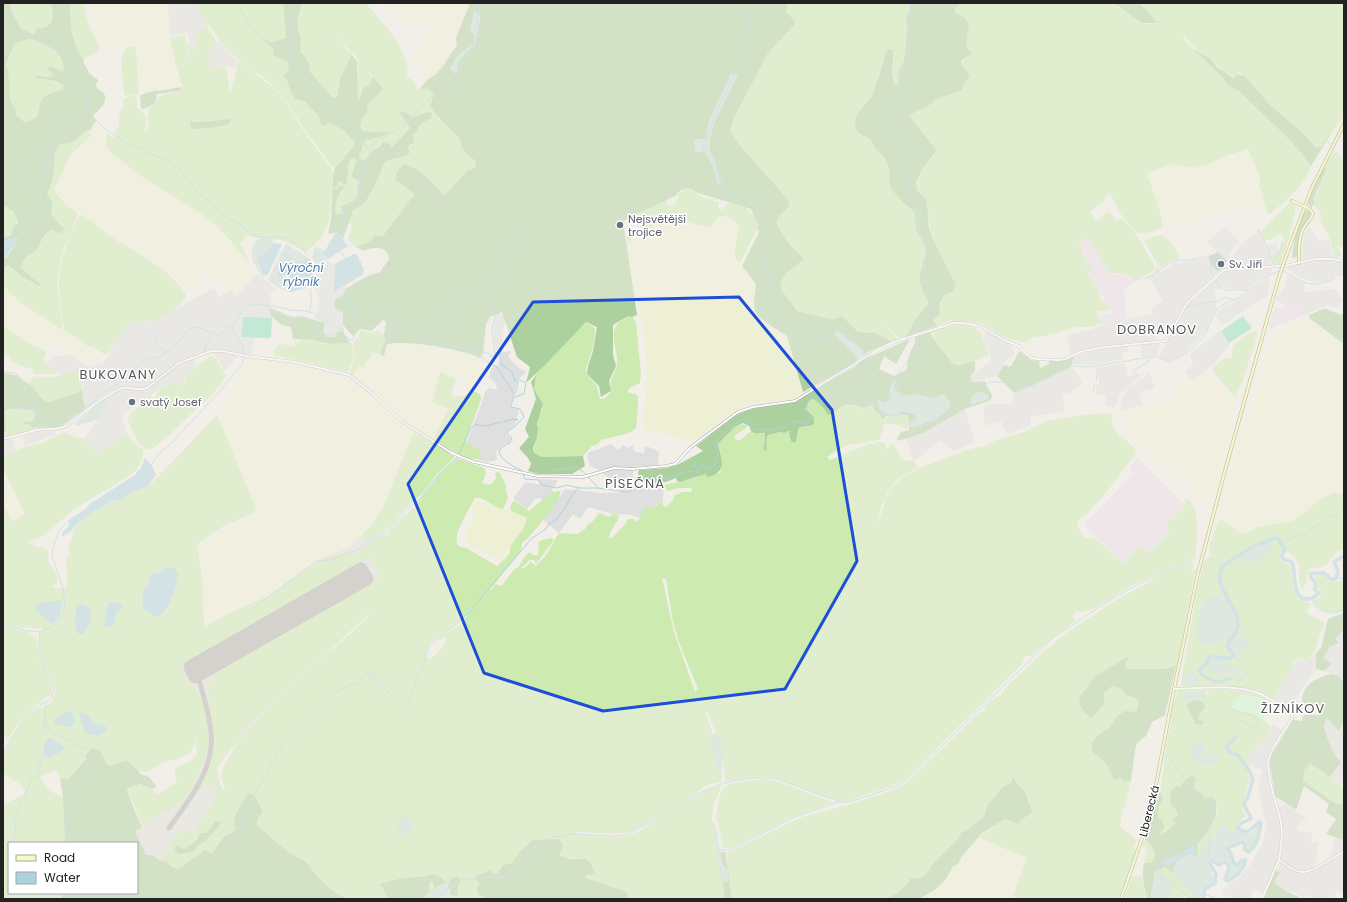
<svg xmlns="http://www.w3.org/2000/svg" width="1347" height="902" viewBox="0 0 1347 902" font-family="Poppins,sans-serif">
	<style>
		.residential { fill: #e0dfdf }
		.industrial { fill: #ebdbe8 }
		.airport { fill: #e1dfda }
		.farmland { fill: #eef0d5 }
		.grass { fill: #cdebb0; fill-rule: evenodd }
		.forest { fill: #add19e; fill-rule: evenodd }
		.wetland { fill: #c6e0d4 }
		.cemetery { fill: #aacbaf }
		.park { fill: #c8facc }
		.pitch { fill: #88e0be }
		.water { fill: #aad3df }
		.lines { fill: none; stroke-linecap: round; stroke-linejoin: round }
		.stream { stroke: #aad3df; stroke-width: 1 }
		.river { stroke: #aad3df; stroke-width: 3.5 }
		.taxiway { stroke: #b1b0ac; stroke-width: 5 }
		.runway { stroke: #b1b0ac; stroke-width: 13 }
		.tertiary-casing { stroke: #a9a9a9; stroke-width: 3 }
		.secondary-casing { stroke: #707d05; stroke-width: 3.5 }
		.tertiary { stroke: #fff; stroke-width: 2 }
		.secondary { stroke: #f7fabf; stroke-width: 2.5 }
		.secondary-bridge-casing { stroke: #707d05; stroke-width: 3.5; stroke-linecap: butt }
		.secondary-bridge { stroke: #f7fabf; stroke-width: 2.5 }
		.marked { fill: none; stroke: #1d4ed8; stroke-width: 3; stroke-linejoin: round }
		.worship-dot { fill: #6b7280; stroke: #fff; stroke-width: 1.5 }
		.labels { text-anchor: middle; stroke-width: 3; stroke-linejoin: round; paint-order: stroke }
		.worship-label { font-size: 11px; fill: #5b616d; stroke: #fff; text-anchor: start }
		.street-label { font-size: 11px; fill: #222; stroke: #fff }
		.water-label { font-size: 12px; font-style: italic; fill: #4a7aab; stroke: #fff }
		.quarter-label { font-size: 13px; letter-spacing: 1px; fill: #555; stroke: #fff }
	</style>
	<rect width="100%" height="100%" fill="#f2efe9"/>
	<g class="residential">
		<polygon points="168,3 194,3 208,22 207,26 194,40 198,48 189,52 187,44 190,41 187,33 170,35"/>
		<polygon points="218,42 237,60 235,68 226,66 213,69 207,55"/>
		<polygon points="1309,226 1319,242 1329,239 1333,258 1318,257 1304,260 1302,258 1304,235"/>
		<polygon points="1225,227 1240,242 1231,251 1227,261 1206,242"/>
		<polygon points="1260,229 1265,246 1277,243 1278,252 1271,259 1269,265 1229,269 1227,267 1235,252 1241,245"/>
		<polygon points="1209,256 1211,264 1218,272 1186,302 1170,330 1162,333 1154,339 1153,341 1109,345 1084,350 1071,355 1067,336 1113,323 1125,317 1127,319 1153,314 1151,308 1163,301 1148,277 1155,271 1157,266 1161,272 1173,264 1192,261 1192,258"/>
		<polygon points="1321,260 1344,262 1344,272 1325,282 1312,281 1299,277 1286,267"/>
		<polygon points="328,261 335,264 334,290 335,291 345,285 346,289 342,296 343,325 341,330 335,337 326,337 323,331 325,323 315,319 320,302 314,285 316,282 313,269 325,264"/>
		<polygon points="1271,268 1271,273 1257,281 1248,290 1229,289 1224,287 1214,291 1217,309 1204,334 1187,351 1175,359 1166,361 1159,357 1188,304 1220,276 1225,272"/>
		<polygon points="257,274 275,288 269,296 271,300 269,308 272,318 271,338 255,337 250,355 237,356 231,365 224,371 214,352 194,359 197,365 184,376 184,384 182,385 173,380 122,414 126,432 99,454 96,454 84,439 106,409 108,405 102,398 109,393 108,391 86,408 83,400 83,384 65,375 57,373 46,363 52,357 72,354 80,362 97,365 99,361 101,364 108,357 116,337 123,330 132,323 136,321 144,323 149,320 156,321 172,311 214,288 219,297 232,290 237,295"/>
		<polygon points="1288,275 1305,283 1304,293 1332,289 1337,291 1339,297 1344,299 1338,308 1327,305 1302,316 1301,312 1278,301 1276,298 1277,296 1281,295"/>
		<polygon points="1269,277 1268,297 1250,306 1223,325 1215,317 1222,308 1247,295 1254,287"/>
		<polygon points="499,313 501,316 504,316 505,320 502,340 503,352 511,351 510,354 508,356 510,359 520,369 524,370 526,372 520,378 517,392 513,397 510,404 511,408 519,410 516,422 513,427 506,432 506,435 511,438 509,442 505,444 496,451 497,459 495,461 485,462 476,459 481,451 466,443 481,406 485,392 489,388 497,390 496,384 489,378 491,369 501,363 500,351 495,350 493,337 496,314"/>
		<polygon points="1220,330 1229,343 1229,347 1221,354 1217,361 1194,380 1191,380 1185,372 1193,364 1190,354"/>
		<polygon points="986,331 1010,344 1015,354 1003,363 1002,370 997,376 972,382 970,376 992,360 983,337"/>
		<polygon points="1157,343 1161,345 1156,355 1142,357 1141,345"/>
		<polygon points="1127,347 1129,351 1121,353 1123,359 1091,365 1072,364 1076,355 1080,354 1108,348"/>
		<polygon points="1125,363 1128,377 1136,371 1141,376 1120,394 1114,409 1105,405 1106,396 1096,394 1096,385 1099,385 1098,368"/>
		<polygon points="1070,368 1075,371 1083,382 1070,393 1063,394 1064,412 1031,416 1031,425 1007,434 1001,421 985,426 983,407 992,404 1013,404 1014,393"/>
		<polygon points="1149,373 1155,388 1139,392 1142,405 1120,411 1122,397 1129,388"/>
		<polygon points="965,409 975,442 954,451 939,440 921,456 913,460 906,438 923,433"/>
		<polygon points="3,430 6,432 6,436 8,440 12,439 16,450 3,456"/>
		<polygon points="44,431 54,431 56,434 25,446 22,437 34,432"/>
		<polygon points="611,444 618,450 623,445 628,448 634,444 633,449 636,452 644,453 645,447 649,447 659,452 658,465 633,467 633,485 644,488 644,483 664,481 663,501 661,501 655,507 647,508 640,518 628,514 617,515 588,507 580,519 573,514 559,533 543,520 565,489 601,493 621,492 623,478 614,482 599,470 590,466 587,457 588,453"/>
		<polygon points="540,479 557,480 557,483 551,491 551,493 543,500 540,498 535,499 527,509 513,498 525,483 539,484"/>
		<polygon points="1344,629 1344,682 1337,676 1324,671 1331,664 1323,658 1330,647 1339,643 1335,639"/>
		<polygon points="1316,653 1316,670 1302,689 1294,703 1291,703 1287,708 1276,701 1278,696 1277,691 1298,659 1305,663"/>
		<polygon points="1327,717 1339,730 1344,720 1344,778 1340,785 1331,778 1331,775 1340,762 1335,756 1327,739 1324,725"/>
		<polygon points="1274,724 1283,731 1272,747 1269,754 1267,763 1272,795 1280,823 1281,831 1281,844 1280,852 1277,856 1278,862 1263,892 1253,890 1251,899 1235,899 1221,894 1228,884 1241,876 1251,864 1256,853 1262,844 1267,825 1262,810 1258,787 1263,770 1247,765 1250,754 1262,744 1260,742"/>
		<polygon points="1286,804 1307,819 1298,825 1297,831 1313,832 1311,842 1318,843 1315,866 1312,869 1301,871 1298,870 1283,862 1281,859 1283,850 1283,831 1278,807"/>
		<polygon points="1335,836 1344,840 1344,850 1331,857"/>
		<polygon points="1344,854 1344,876 1342,881 1344,882 1343,894 1337,891 1335,896 1331,899 1313,899 1307,894 1303,899 1299,895 1272,884 1281,863 1299,874 1305,874"/>
	</g>
	<g class="industrial">
		<polygon points="1088,238 1110,273 1137,279 1138,280 1126,287 1124,290 1126,315 1125,317 1113,323 1102,326 1101,316 1112,312 1089,273 1093,271 1092,270 1082,255 1083,251 1078,243"/>
		<polygon points="1296,304 1301,312 1302,316 1270,329 1269,323 1274,309 1286,306 1289,307"/>
		<polygon points="1138,458 1185,505 1164,526 1170,532 1149,553 1140,546 1123,564 1084,525 1134,473 1129,468"/>
	</g>
	<polygon class="airport" points="391,534 418,553 374,609 316,662 261,714 225,757 216,771 223,800 172,867 164,861 157,859 153,855 146,855 135,831 143,828 134,804 127,793 128,790 132,787 152,789 157,794 162,793 173,785 177,783 177,778 197,754 203,724 178,665 204,627 317,558 360,537"/>
	<g class="farmland">
		<polygon points="89,3 168,3 168,17 171,48 180,86 141,92 137,74 136,52 134,47 105,47 98,32"/>
		<polygon points="390,3 470,3 462,23 457,38 455,39 403,19 389,5"/>
		<polygon points="430,33 457,43 443,66 429,80 427,80 422,74 412,59 420,46"/>
		<polygon points="93,124 107,133 104,144 127,165 139,175 158,187 194,209 215,224 231,241 257,274 237,295 225,282 219,287 207,275 191,292 189,292 163,267 119,241 70,205 55,191 56,187 72,155 92,137 91,132"/>
		<polygon points="1249,150 1260,181 1258,184 1263,202 1246,208 1244,204 1183,226 1181,221 1164,227 1147,175 1173,164 1194,170"/>
		<polygon points="721,216 730,218 735,220 738,225 735,255 739,265 753,281 755,295 754,309 755,314 762,321 777,330 786,337 799,379 801,393 796,398 753,404 743,407 729,415 705,434 693,441 685,441 661,432 646,430 643,426 647,383 645,335 628,264 626,245 629,240 660,222 674,220 711,227 718,217"/>
		<polygon points="3,286 23,304 90,348 99,361 97,365 88,366 80,362 72,354 68,352 64,346 53,342 48,342 44,351 23,340 3,326"/>
		<polygon points="1306,317 1344,346 1344,488 1318,501 1303,514 1292,521 1259,527 1244,534 1241,534 1222,518 1219,513 1219,511 1239,439 1253,403 1260,380 1264,349 1267,351 1267,345 1291,324"/>
		<polygon points="392,343 413,343 450,349 477,356 483,361 484,364 483,371 476,385 467,383 440,372 431,402 448,409 434,439 396,414 378,395 374,389 377,377 371,375 366,385 353,376 356,369 358,367 364,366 367,359 371,354 371,353 375,353 383,356 387,345"/>
		<polygon points="251,358 293,364 342,375 347,378 313,462 303,481 297,488 283,498 257,511 217,415 238,385 242,371 247,361"/>
		<polygon points="1205,374 1209,375 1214,379 1234,398 1231,428 1221,469 1212,501 1206,504 1135,437 1132,431 1126,425 1124,418 1125,412 1130,408 1146,404 1169,402 1181,386 1198,379"/>
		<polygon points="350,379 370,394 392,415 414,431 393,484 378,516 367,531 353,544 343,550 322,558 316,561 268,596 229,613 204,627 202,579 197,547 211,537 245,518 265,510 297,490 308,475 319,456 346,384"/>
		<polygon points="3,468 25,514 12,522 3,503"/>
		<polygon points="477,500 527,518 523,529 501,561 464,542 474,516 472,509"/>
		<polygon points="979,837 1015,853 1027,857 1013,896 1019,899 919,899 936,889 946,880 953,866 956,865 961,860 962,856"/>
	</g>
	<g class="grass">
		<polygon points="10,3 51,3 53,21 49,26 42,28 35,34 30,34 25,30 21,29 12,12"/>
		<path d="M71,3h12l5,19 12,26 -2,4 -14,7c-11,-9 -16,-43 -13,-56z"/>
		<path d="M194,3h89l3,35 -16,5 -5,-4v4l8,5 1,5 13,8 2,10 -5,4 15,26c10,2 18,11 22,20 14,2 24,10 34,21v3l-20,23 -1,1 -24,-32 -29,-43 -18,-17 -17,-10 -24,-23z"/>
		<path d="M302,3h63c16,17 48,50 42,75h3l9,12 8,-2 8,6 -5,12 5,5 2,6 23,22 3,10 13,13 -2,7 -29,26 -15,-16 -18,-12 -13,15 15,12 -1,2 -27,37 -3,3 -7,-1c-3,3 -6,8 -10,10 -6,2 -15,1 -18,-6l4,-14 -3,-4 6,-13 9,-5 7,-11 14,-30 24,-8 1,-3 -2,-3 6,-7 -1,-5 8,-12 10,-6 1,-5 -20,4 -4,-4 -8,-3v4l10,14 -18,19 -2,-1 -1,-3 -7,-1 -15,16 -2,2 -6,-1 -1,-2 5,-10v-4l5,-5 2,3 4,-3 5,-1 9,-4 -23,-1 -3,-1 -2,-5 2,-7 5,-6 1,-9 15,-15 -18,-22 8,12 -13,20h-2v-40l-27,-28 19,22 1,3 -11,23 -3,18 -2,1h-2l-22,-25 -1,-6 -5,-10 -5,-5 1,-14 -3,-9 -1,-8z"/>
		<path d="M788,3h123l-5,18 1,7 -3,33 -4,6 -3,19 -3,-1 -2,-14 2,-12 -1,-9 -8,3 -11,39 -18,26 17,24 2,7 8,6 7,12v19l5,7 19,18 6,26 2,2 5,10 -8,29 3,12 7,10 -3,7 -11,13 -8,15 -3,2 -5,1 -15,-14v1l13,13 -3,2h-6l-6,-4 -7,-3 -17,-1 -16,-16 -6,3h-6l-33,-8c-3,-5 -16,-21 -17,-24 -2,-10 13,-20 20,-25 0,-2 0,-6 -2,-9 -5,-11 -20,-18 -21,-31 -1,-6 12,-12 13,-20l-51,-58 -9,-13 4,-13 34,-65 26,-29 -1,-5 -7,-7z"/>
		<path d="M961,3h153l6,5 25,16 11,-1 -5,-8 -12,-12h205v113l-22,30 -4,2 -19,-19 -32,-27 -19,-23 -9,-7 -5,5 -5,-2 -34,-27 -11,-12 -1,3 36,35c4,10 13,12 21,18 20,17 59,51 71,74 -7,21 -26,35 -42,49l-2,-2 -8,-29 1,-7 -12,-28 -22,7 -21,10 -13,2 -19,-4 -23,8 -3,3c4,12 17,41 15,53 -8,3 -19,8 -26,4l-14,-16 -13,-24 -5,9 -14,11 6,9 13,-10 6,9 7,-1c11,9 18,20 24,32 2,5 7,9 8,13 3,8 -11,14 -17,14 -7,0 -14,-5 -21,-5 -2,0 -4,0 -6,0l-22,-35 -10,5 5,8 -1,4 11,16 -4,2 -5,-6 15,23 2,10c4,2 7,4 8,9l-2,2 -8,-1 -2,2 4,8v3l-10,4h-15l-24,8 -3,-4v4l-1,1 -15,1 -8,6 -20,-5 -24,-15 -29,-1 -2,-2 -13,6 -4,-6 7,-8 -1,-8 5,-8 6,-2 5,-9 -24,-52 -4,-32 -10,-11 -1,-3 2,-10 4,-8 14,-17v-3l-26,-32 2,-3c7,-3 18,-7 23,-14l28,-14 7,-11 -8,-9 1,-5 8,-7 -5,-9 1,-9 -3,-19 -9,-4c-1,-5 3,-7 6,-10z"/>
		<path d="M207,26l10,17 -10,12 6,14 13,-3 4,27 7,-25v-7l24,17 20,17 26,41 24,32 2,7 -4,46 -8,17 -13,12 -2,1 -25,-11 -25,-2 -9,-3 -7,9 10,20 -19,-23 -16,-17 -21,-15 -55,-34 -34,-28 2,-14 5,5 5,-1 -3,-4 5,-8v-7l4,-13v-5l10,-5h-9l-3,-36 6,-12 7,-1 2,6 3,43h-4l2,3v10c9,5 12,15 6,23l5,1v-21l12,-15 15,-4 8,-4 -8,-26 -5,-25 15,-2 4,24h1l-1,-7 9,-4 -4,-8z"/>
		<path d="M28,39c5,0 8,2 12,4 12,6 26,12 23,28h-3l-6,-5 -6,5 4,2 1,4 -15,-1 -3,2 13,2 16,5 -1,4 -22,15c-1,10 -7,16 -17,18l-9,-9 -6,-19 1,-7 -2,-16 -2,-6 8,-21z"/>
		<path d="M84,132l6,1 1,3 -20,18 -17,36c3,4 9,12 13,15l1,2 3,1 7,5 -7,22 -9,17 -5,27 1,15 5,36 -40,-26 -20,-18v-17l4,-4c8,6 24,21 33,20l-3,-4 -16,-13c3,-12 8,-12 17,-19l2,-7 11,-12 3,-1 5,4v-9l-9,-10c6,-11 0,-11 -3,-20l1,-4 2,-1 4,-19 1,-18 5,-8c13,-2 14,-2 24,-12z"/>
		<polygon points="1334,151 1344,162 1344,247 1338,247 1341,255 1337,258 1334,257 1330,239 1320,220 1321,212 1316,208 1313,201 1324,178 1326,165"/>
		<path d="M354,158l2,1 -2,19 6,3v2l-3,4 1,8 -3,4 -14,8 1,6 -6,2c-3,-9 2,-21 7,-29l-9,5v-3l4,-2v-3l10,-3c-1,-7 -2,-15 3,-21z"/>
		<path d="M687,188l6,2c6,7 12,9 21,9l1,3 3,-1 1,1 -1,5 4,3 7,-8c17,3 21,9 30,23l-19,38c-11,-7 0,-27 -2,-38 -4,-6 -14,-12 -21,-7 -2,3 -4,6 -6,9l-10,-1 -19,-6 -9,-1 -10,1 -36,22v-9c5,-3 10,0 14,-5l-3,-11 1,-3 26,-14 3,5 4,1 6,-7v-6z"/>
		<path d="M1289,203l6,1 1,3 -5,22 -3,3 3,1 -11,31 -7,1 -2,-6 8,-9 1,-5 5,-4 -4,-8c-6,2 -9,8 -15,7l-3,-4 -1,-6z"/>
		<polygon points="3,205 13,211 18,221 11,235 3,238"/>
		<path d="M80,214c11,5 20,15 30,22 27,18 59,31 76,59 -1,9 -22,22 -30,26l-7,-1 -7,3 -7,-2c-14,7 -21,20 -28,34h-2l-14,-9 -2,1 -25,-17c0,-6 -2,-12 -3,-18 -4,-30 -3,-49 10,-76h1l-1,-1z"/>
		<path d="M1160,235c9,3 17,15 19,24l-10,3 -9,6 -16,-27 8,-4z"/>
		<path d="M628,316h4l4,7 5,51 -1,9 -9,4 -3,3v3l7,1 3,2v10l-2,22 -7,5 -28,7 -3,4 -6,2 -9,10 -42,1 -7,-4c-1,-6 2,-9 3,-15 2,-7 0,-14 2,-22 0,-2 2,-3 3,-5 4,-15 -16,-19 -5,-39l41,-43 9,-6 8,5v6l-3,17 -6,17 1,7 10,11 3,13h4l7,-6c-3,-15 5,-18 6,-30 1,-11 -6,-24 -2,-34 2,-7 7,-9 13,-13z"/>
		<path d="M956,325c26,0 23,6 32,27v3c-8,4 -27,12 -35,9l-16,-21 -5,-11 2,-2z"/>
		<polygon points="3,326 23,340 46,352 43,361 57,373 54,374 33,374 33,370 12,362 8,355 5,355 4,358"/>
		<polygon points="361,330 370,333 376,331 384,334 385,341 380,354 372,352 371,359 367,359 364,366 358,367 353,376 350,374 355,355 354,342 358,339"/>
		<polygon points="1255,331 1258,333 1244,377 1235,398 1211,368 1220,363 1222,359 1231,358 1232,355 1233,346 1250,333"/>
		<polygon points="303,340 319,341 331,344 352,343 354,355 348,372 274,355 274,351 277,346 284,344 295,347 295,342 298,343"/>
		<polygon points="210,356 214,357 216,359 226,376 212,395 196,409 173,432 153,448 146,450 138,442 127,419 142,403 151,395 153,398 157,395 157,392 171,381 173,380 182,385 184,385 185,383 184,376"/>
		<path d="M68,372l13,2 2,2 -1,6v7c-6,6 -30,15 -38,11 -6,-4 -8,-12 -15,-16l1,-2 4,-6c11,2 26,2 34,-4z"/>
		<path d="M440,372l14,6 2,2 -4,10v7l13,-1 3,-5c6,0 14,1 13,9l-16,42 17,9 -5,8c-11,3 -33,-13 -43,-20l14,-30 -16,-7z"/>
		<path d="M813,399c5,3 12,11 16,16 9,-6 23,-17 32,-6l12,-4 8,13c7,-3 11,0 17,-1 4,-1 6,-2 10,-2l1,5 -1,8 -3,1c-5,-5 -14,-5 -21,-5l-4,15 -8,3 -3,-2 -1,2c-5,2 -9,2 -13,2 -9,1 -21,7 -28,13l3,3 36,-15 13,-3 6,1 1,6 4,-1v-4h3l7,10 -1,2 6,5 8,-1 5,7c-6,4 -11,7 -17,10 -15,11 -22,32 -24,50l9,-29 4,-7 5,-7 7,-6 17,-10 51,-19 15,-3 11,-6 26,-7 28,-13 51,-7 10,1 1,10 6,10 17,14 1,5 -28,37 -20,23 -10,7c-2,6 3,13 7,18l11,1 27,25 16,-17h2l8,6 21,-21 -6,-6 22,-21 -1,-3v-2l3,-1c12,8 9,44 7,57l-1,2 -65,29 -36,22 -10,3 -5,-1 -5,3 2,7 -44,35h-6l-3,8 -115,114 -15,8 -47,16 -12,-2 -63,-23h-6l-39,4c-1,-24 -8,-46 -17,-68l-3,-1 13,37 4,28 -1,5 -17,4c-5,9 -56,38 -69,43 -5,3 -11,4 -18,5l-42,-2v1c14,2 38,6 50,3 4,-1 8,-3 12,-4l73,-44 11,-3v3l-7,16 -2,15 12,64 1,16h-97l-1,-5 -2,-3 -40,-13 1,-3h5l4,-4c-5,-15 -23,-12 -36,-14l4,-12 -4,-6c-7,2 -16,1 -24,1l-23,23 -9,2 -5,8 -3,1 -7,-4 -12,8v3l3,2 4,16h-57l4,-6 -1,-8 2,-4 20,10 6,1 2,-8 -12,-1 -7,-7 -8,-2 -7,2 -27,3 -18,5v2l3,2 5,11h-41l-2,-2 -6,-2 -11,-8 -12,-12 -13,-15 -15,-8 -31,-27v-5l6,-9 -6,-10 -2,-5 -7,-3 -12,21v14l-3,5 -9,3 -13,17 -6,-3 -27,19c-7,-2 -11,-7 -17,-12l9,-10 -1,-4 7,-8 8,-3h10l2,-1 6,-13 6,-6 9,-17 -2,-8h-4l-3,-2 -11,6 -2,-1 9,-22 6,-18 2,-16 -4,-47 6,-14 139,-79 27,-17 -10,-20 -191,109 29,41 1,30 -3,17 -9,23 -11,21 -7,6 -36,20 -2,-1 -7,-19 -7,-11c5,-15 22,-6 30,1 7,-2 13,-9 20,-11 0,-3 -3,-11 -2,-13 2,-5 11,-6 15,-9 3,-1 5,-4 7,-7l-1,-14 -6,13 -9,5 -19,5 -14,9 -9,-1 -13,-11 -16,6 -4,-3 -5,-12 -14,7 -19,20 -8,1 -3,-9 -17,6c5,10 12,18 23,21l2,46h-56v50h54l-2,6h-58v-94l21,-11 1,-4 -4,-5 -18,-12v-11l1,-2 -1,-1v-3c8,-15 16,-34 29,-44 10,-7 18,-3 23,-18 4,-15 -27,-35 -12,-67l-5,2 -15,-2 -1,1 -8,-1 -11,1v-125l9,19 13,-8 -22,-46v-12l22,-9 15,-3 24,-12 9,4 11,3 13,16 29,-23 7,9 10,9c1,9 -5,18 -11,24l-59,36 -31,27 -16,5c6,4 16,4 22,9l1,12c6,7 15,17 3,24 22,8 15,-16 13,-28l4,-4v-10l3,-7 2,-13 18,-13 6,-1 14,-11 3,1h6l10,-9 19,-7 67,-70 40,96 -35,16 -25,17 5,35 2,48 43,-22 22,-9 52,-35 14,-6 14,-2h10l8,-10 23,-9 -1,-3 1,-1 10,-9 7,-8 7,-5 28,-36 15,-13h2l25,9 2,5 -4,10 6,2 5,-2 3,-6 -1,-3 2,-2 3,1 6,12v6l2,7 -5,11c-12,-2 -18,-13 -28,-11 -5,10 -24,38 -17,48l8,2 31,18 10,-9 3,-5 1,-7 12,-16 4,-11 -16,-7 -1,-3 3,-7h2l14,10 22,-18v-2l5,1 1,-1h4c-3,14 -22,34 -32,46 -1,2 -5,4 -7,6l-1,7 -26,33 -36,39 -30,22 -3,9 1,1 1,6c9,-5 17,-14 18,-23l-6,3v-2l22,-15 7,-11 20,-22 3,-1 3,-5 6,2 14,-17c7,-3 7,-13 15,-17l2,3h6l1,-13 3,-2 9,-2 3,2 -18,24 -2,-4h-4l-10,9 4,-1 7,-6 5,4 11,-12 11,-20 2,-1 18,1 7,-5 2,-4 6,-4 6,-8 10,4 4,-3 6,2c-2,8 -9,14 -10,21l3,1 14,-15 2,-4h6l3,3 3,-4 4,-12 3,2 8,-1 7,-6h1v5l3,1 6,-6 3,-6 8,-3h8l1,-1 -1,-3h-12l-11,3 -4,-3v-3l31,-7c7,-6 17,-4 25,-5 4,-11 1,-19 -2,-29l17,-17 9,-3 3,2 -1,2 -11,7v4l4,2 12,-10 3,2h11l-1,8 2,2 2,-8 12,-3 5,1 2,-3 4,1 -2,3 2,7 6,-3v-4l3,-7 9,-1 5,-3v-2l-8,-12 3,-8zM662,578l4,1 7,43 6,20 19,47 -3,3 -21,-60zM374,608l-9,12 -27,25 -23,18 -50,47 -27,32 -15,25 -2,11 4,12h-2l-3,-6 -5,-23 3,5 6,-8 -3,-6 7,1 19,-27 46,-45 44,-37zM215,821l6,1v3l-14,15 -17,13h-6l-6,-8 3,3 4,1 14,-14 7,-2z"/>
		<path d="M10,409l24,2c1,3 3,8 -1,11l-5,-1 -4,2 7,3 2,3 -17,6 -10,1 -1,-24z"/>
		<path d="M414,431l4,4h3l34,22 -17,16 -16,21 -16,14 -11,14 -13,11 -8,4 -17,3c12,-11 20,-21 27,-35z"/>
		<path d="M1344,491v58c-10,2 -13,14 -22,18 -4,2 -8,-1 -12,2 -3,3 -3,14 -7,20l-3,-3 -1,-9 -1,-1 2,-8 -2,-6 -11,-12 -6,3c-3,12 4,8 10,13 2,9 1,29 10,34 3,2 6,1 9,3l1,2 -4,6 1,3 17,8c-1,4 -3,8 -5,12 -3,10 -5,22 -15,28l-4,-4 -3,-1 -6,7 2,2 -17,25 1,5 -2,5c-28,-18 -58,-15 -91,-14l-4,-2 3,-22 12,-65 1,-8 7,-29 4,-2 2,-5 -1,-7 9,-25 5,-2 18,14h3l15,-7 33,-6 11,-7 15,-13 17,-9 4,2z"/>
		<path d="M1189,562l4,2 1,3 -3,3v2h2l3,-4 -20,105 -1,-1 1,-6 -12,3h-38l-1,-3 3,-9 -34,20 -10,12 -1,21 7,8c10,-6 15,-14 14,-24l8,-8c7,0 8,4 14,8 7,6 19,1 10,18h-12l-6,3 -9,13 -10,6 -7,8v7l5,7 10,9 9,16 4,-4 4,4h7l-6,26 -3,3 -2,16 16,14 -1,4 -3,1 5,5 -18,49h-100l-6,-3 14,-39 -12,-4 -36,-16 26,-18 14,4v-2l13,-9 -21,-35 1,5 -9,5 -15,17 -4,12 -18,15c-5,1 -5,5 -9,9 -12,12 -28,39 -47,39 -4,12 -16,16 -27,20h-151l-5,-32v-14l75,-36 49,-13 42,-14 7,-3 12,-9 69,-67 5,1 -2,-4c5,-5 10,-11 17,-12l4,-8 35,-33 26,-22 55,-36 20,-10 19,-12z"/>
		<path d="M1315,574l10,1 9,7 10,-2v29c-11,7 -25,3 -32,-8l8,-4 1,-6 -4,-4z"/>
		<path d="M10,629l17,2 9,8 3,19 12,24 1,7 -1,6 -8,4 -1,2c-17,12 -22,19 -33,37h-2l-4,-5v-103z"/>
		<path d="M1223,689c21,2 41,4 57,19l-14,-8 -25,-6 -4,17 19,3 16,13 -11,15 1,1 -12,11 -3,11 1,9 2,5 -5,18 -3,7 1,7 3,5 -7,5 -3,6 6,12 -16,6 -8,14h-9l-1,6 3,6v2l-3,1 -13,22 -1,3h-5l-5,-3 -4,3h-29l3,-27 12,-5 3,4 28,-18c-3,-12 14,-23 19,-36 1,-4 0,-9 1,-13l-8,-6h-4l-11,-9 2,-9 -1,-3 -3,-1 -10,8 -1,3h-6v21l2,5 -2,10 -10,10 -7,3 7,-9c-6,-9 -10,-15 -5,-25l3,-2 -2,-7v-8l3,-18 -1,-1 10,-59 5,-17h28l1,5 2,3 -1,-8z"/>
		<polygon points="1310,763 1344,788 1344,799 1342,805 1333,802 1303,781 1304,771"/>
		<polygon points="761,779 773,780 832,802 832,803 787,820 731,848 723,848 716,816 719,798 724,787 732,783"/>
		<path d="M1145,839c6,8 15,14 6,24h-7l3,-15 -5,-2z"/>
		<polygon points="1132,876 1142,877 1144,891 1148,899 1124,899"/>
	</g>
	<g class="forest">
		<path d="M3,3h7l2,9 9,17 8,3 1,2h5v-3l3,-3c18,0 15,-12 13,-25h20c-3,13 2,47 13,56l-1,3 7,12 7,5 2,3h-2l-2,3 5,6 4,2c4,10 -3,15 -11,22l3,7 -3,2 -2,6 -7,2 -6,6 -8,5 -10,1 -5,8 -1,18 -4,19 -2,1 -1,4 6,9 -2,12 13,14 -5,5 -6,-5c-7,3 -13,12 -15,20 -9,7 -14,7 -17,19l19,16 -1,2 -17,-9 -14,-12 -5,4v-13l2,2 2,-1 12,-19 -9,1 -7,4v-5l8,-3 3,-10 3,-1 1,-3 -5,-10 -10,-6zM28,39c5,0 8,2 12,4 12,5 26,12 23,28 -4,0 -9,-5 -13,-5l-3,3 5,4 1,4 -15,-1 -4,2c10,1 23,2 30,8l-2,4c-6,2 -14,3 -19,8 -7,7 2,21 -19,24l-8,-7 -1,-8 -3,-3 -3,-10 1,-7 -2,-16 -2,-6 8,-21z"/>
		<path d="M283,3h19l-5,18 1,8 3,9 -1,14 5,5 4,7 2,9 22,25h2l2,-1 3,-18 11,-23 -1,-3 7,8 1,38h2l3,-11 6,-2 4,-9 10,12 -15,15 -1,9 -5,6 -2,7c3,8 8,5 15,6 6,0 10,1 17,0l-13,5 -5,1 -4,3 -2,-3 -5,5c0,8 -5,11 -4,16l6,1 2,-2 5,-7 7,-4 4,-5 8,2 -1,2 2,1 18,-19 -10,-14v-3l8,2 4,4 17,-5 3,1 -1,5 -10,6 -8,12 1,7 -4,1 -2,4 2,5c-8,5 -18,5 -25,9 -6,13 -12,30 -21,41 -4,4 -8,4 -11,8l-10,28 -6,-7 -9,2 3,-15 2,-44 2,-7 20,-23v-3l-12,-12 -13,-7 -8,3 -4,-11 -13,-13 -10,-3 -4,-7 -5,-14 -3,-1v-1l6,-5 -2,-10c-4,-2 -11,-4 -13,-6l-1,-7 -8,-5 -1,-4 6,4 16,-5zM354,158l2,1v2l-4,14 1,3 7,3v2l-3,4 1,8 -3,4 -14,8 1,6 -6,2c-3,-9 2,-21 8,-29h-5l-1,3 -4,1v-2l4,-2v-3l2,-2 3,3h3c4,-8 -1,-17 5,-25z"/>
		<path d="M470,3h318l-2,9 7,7 2,5 -27,29 -34,65 -4,13 9,13 51,58c-1,8 -10,11 -13,18 -3,9 21,32 26,39 -8,9 -25,16 -22,30l16,22 33,8h6l6,-3 16,16 17,1 7,3 6,4 4,1 3,-2 3,1c-16,6 -34,11 -45,24l-50,28 -16,-56c-10,-7 -33,-18 -33,-30 0,-7 1,-15 2,-22l-14,-18 17,-34 -2,-4 2,-3 -5,-8 -3,-8 -56,-17 -2,-2c-5,-3 -12,-1 -16,3v2l-54,26 14,94 -5,2 -4,-1 -15,9v30l3,11 -7,15 2,10 -10,6 -2,-11 -12,-12 1,-8 5,-15 4,-24 -11,-5 -40,42 -20,19 4,-16 -13,-10 -15,-45 -12,5 -4,7 -3,31 -3,3c-18,-9 -72,-18 -92,-14l-2,2 -2,10 -4,-2 5,-13 -1,-7 2,-12 -3,-2 -12,11 -11,-2 -7,7 -10,-11v-13l-8,-4v-8l7,-4 4,-7 9,-6 15,-8 10,-3 9,-13c-2,-14 -16,-12 -26,-8l-8,-5c12,-1 13,-3 21,-11l7,1 30,-40 1,-2 -18,-14c-1,-6 3,-12 8,-16 17,4 29,20 41,31l24,-26 3,1 3,-3 1,-5c-4,-5 -11,-8 -13,-13 -2,-4 -2,-9 -5,-12 -10,-11 -20,-18 -28,-31l4,-12 -7,-6 -8,2 8,-10 8,-5 8,-9 14,-21 -1,-7z"/>
		<path d="M911,3h50c-3,3 -7,5 -6,10l9,4 5,7 -3,21 5,9 -10,7 1,5 8,9 -9,15 -26,10c-5,7 -16,10 -23,14l-2,3 26,32v2l-14,18 -6,13 1,8 10,11 2,27 3,9 24,48 -4,7 -8,4 -5,8 1,10 -7,6 4,6 -33,11c6,-4 7,-11 11,-17 4,-7 11,-11 14,-19l-7,-11 -3,-12 8,-29 -5,-10 -5,-6 -3,-22c-6,-4 -22,-18 -24,-26 -2,-13 2,-18 -7,-29 -2,-3 -5,-4 -7,-6 -3,-4 -3,-8 -6,-11 -5,-4 -14,-4 -15,-14 -1,-14 15,-22 19,-34 4,-13 9,-26 11,-38l3,-4 5,1c2,8 -1,13 -1,21 0,4 2,9 2,14l3,1 3,-19 4,-6 3,-33 -1,-7z"/>
		<polygon points="1114,3 1139,3 1151,15 1157,23 1142,23"/>
		<polygon points="1193,49 1208,57 1217,67 1233,78 1238,74 1245,76 1268,103 1300,130 1317,148 1322,146 1334,129 1311,166 1303,155 1290,140 1239,91 1228,85 1219,74"/>
		<path d="M181,87v2l-3,2 -21,3c0,10 -5,12 -14,15l-2,-1 -1,-13 17,-5 1,1z"/>
		<path d="M231,119l-1,4c-12,6 -26,5 -39,6l-1,-7h14z"/>
		<path d="M1326,166c0,13 -15,29 -12,38l-3,4 -2,-3 -1,-4 14,-30z"/>
		<path d="M1308,210l3,3c-1,7 -9,13 -11,20 -3,8 -2,16 -3,24l-5,1c1,-16 6,-30 12,-46z"/>
		<polygon points="269,308 292,318 301,316 325,323 323,331 326,337 335,337 341,330 350,343 331,344 312,340 293,339 291,327 282,325 271,316"/>
		<polygon points="1323,309 1326,309 1341,315 1344,313 1344,344 1309,318 1309,315"/>
		<path d="M930,332l6,10 17,22 6,1 16,-4v10l-5,5 2,6 13,-1 2,6 5,8 -1,5 -26,9 -42,24 -25,8 -1,-3 4,-6 8,-2v-10l-2,-5h-5l-4,2 -12,-1 -4,3 -3,-6 -4,-2 -2,-6 -11,3c-19,-9 -20,2 -34,7 -3,-6 -10,-13 -15,-16l-4,2 -3,8 8,9v6l-5,2 -9,1c-4,5 -2,10 -5,16l-4,-2 -2,-8 2,-2h-4l-1,2 -6,-1 -12,3c-3,6 -1,10 -2,16l-2,-1 1,-17h-11l-3,-2 -2,-5 -6,-3 -8,4 -17,17c3,14 11,28 -10,33l-3,-3 -25,8 -3,-1 -1,-3 -10,4 -22,1 -1,-7 -5,-1 1,-5 28,-2 10,-3 26,-14 -7,-5 40,-31 9,-4 18,-5 33,-4 18,-13 39,-21 10,-8 47,-21 -14,25 -12,-8 -5,13 15,7 12,-6 4,-18 5,-9v-6z"/>
		<path d="M1020,351l11,9 8,1 1,7 9,-4v-4c9,2 15,1 24,-3l1,1 -4,10 -56,25 -17,-17 7,-11 6,2c5,-5 5,-11 10,-16z"/>
		<path d="M3,373l14,2 4,4 11,7 6,8 6,6 5,2 28,-9 5,-4 1,11 3,8 -26,19 -28,1 -2,-3 -6,-1 1,-3 5,1 4,-2c2,-3 2,-8 -2,-10l-24,-1 -3,3 1,20 -2,-1z"/>
		<polygon points="536,375 534,389 543,404 537,424 538,428 537,438 533,448 534,453 542,457 583,456 585,466 572,474 538,474 528,471 531,464 528,458 519,448 529,437 525,429 536,399 531,382"/>
		<polygon points="1344,613 1344,629 1335,639 1339,643 1330,647 1323,658 1332,664 1324,671 1316,669 1316,653 1321,648 1328,619"/>
		<path d="M1129,656l-4,10 1,3h38l12,-3 -11,49 -13,7 -6,14 -9,7 -2,7 -4,31h-7l-4,-4 -5,4 -8,-16 -15,-14v-9l7,-8 10,-6 9,-13 7,-4 11,1c5,-10 3,-15 -9,-16l-7,-8 -8,-2 -8,7v11l-8,10 -5,4 -6,-5 -6,-9 1,-7 3,-5 11,-15z"/>
		<path d="M1331,674l6,1 7,7v38l-5,11 -12,-13 -3,7c3,14 7,27 17,37l-10,13v3l-21,-15 -6,8 -1,10 30,21 9,3 2,-6v41l-18,-6 10,-15 -10,-7 3,-8 -25,-18 -8,24 -21,-14 -5,-32 1,-8 22,-36 8,1 3,-6h14l1,-6 -17,-7c1,-19 13,-23 29,-28z"/>
		<polygon points="1198,700 1203,703 1205,707 1200,714 1198,719 1200,721 1203,720 1204,722 1201,725 1195,723 1190,712 1187,708 1187,705 1190,702"/>
		<path d="M92,748l9,3 5,12 4,3 16,-6 12,10 2,4 9,3 8,10 -5,2 -13,-5 -11,4 -1,4 15,36 -7,3 11,24h7l6,5 7,1 6,6 6,2 27,-19 6,3h1c3,-4 10,-15 13,-17 5,-3 8,-2 11,-8 -6,-9 7,-26 12,-35l7,3 2,5 6,10 -6,9v5l31,27 18,10 10,13 12,12 11,8 6,2 2,2h-286l2,-6h74v-50h-72l-2,-46 -3,-18 9,-1 18,-20 -2,-2z"/>
		<path d="M1011,776l14,16 7,20 -12,9 -1,3 -14,-5 -23,14 -5,6 -15,17 -4,8 -5,2 -7,13 -10,10 -17,10h-36c16,-5 19,-8 28,-21 8,2 18,-4 20,-12l26,-26 5,-8 4,-1 18,-15 4,-12 15,-17 9,-5z"/>
		<path d="M1191,776l4,1 1,1 -2,11 5,2 1,2 5,5 7,-1 4,3v16l-9,17 -9,10 -1,13 -23,17 -5,-2 -3,-4 -12,5c1,10 -3,16 -3,27h-3c-5,-12 -6,-23 -4,-36h7c9,-10 0,-17 -6,-24l11,-48 5,2 2,7 -4,5 -1,12 4,2v3l3,5 -6,8 6,-2 10,-10 -2,-4 4,-2c1,-6 -2,-9 -6,-12 -1,-7 -2,-13 3,-18h7v-3l4,-2v-2z"/>
		<polygon points="215,821 221,822 221,824 207,840 198,846 196,849 192,852 180,854 178,854 175,850 175,846 178,845 181,848 185,849 197,839 200,833 206,833"/>
		<polygon points="559,839 563,845 559,857 563,856 570,859 584,859 590,862 595,872 591,875 586,875 585,878 625,891 628,894 628,899 483,899 482,896 478,895 477,887 480,884 475,879 477,876 489,870 495,874 498,873 503,865 512,863 521,850 533,840"/>
		<polygon points="725,851 732,899 725,899 719,853"/>
		<path d="M1275,870l5,3 -6,9c4,5 21,13 28,17h-38l-1,-3z"/>
		<polygon points="432,874 440,876 447,883 454,877 458,877 460,881 458,887 457,895 454,896 450,894 450,890 447,888 435,890 433,882 431,881 429,885 430,893 426,899 388,899 383,888 380,886 380,884 398,879 425,876"/>
	</g>
	<g class="wetland">
		<polygon points="474,11 481,15 475,45 459,60 457,75 450,69 457,56 473,43 474,35 470,31"/>
		<polygon points="731,73 738,75 716,119 710,138 710,151 716,164 722,185 718,185 713,166 705,153 705,149 701,153 695,151 694,141 697,139 705,139 705,144 709,121"/>
		<polygon points="271,238 274,243 271,245 269,251 262,254 258,264 264,275 263,278 253,262 251,253 255,242 259,239"/>
		<polygon points="286,244 307,257 307,258 286,267 278,272 278,276 284,275 288,276 290,280 289,292 277,287 268,280"/>
		<path d="M316,247l9,3 -2,4 5,7 -3,3 -7,3 -3,-2c-2,-7 -4,-12 1,-18z"/>
		<path d="M838,330l26,21 -3,6 -4,1c-5,-4 -7,-9 -12,-13 -3,-4 -7,-5 -10,-10l1,-4z"/>
		<path d="M895,379l1,1 -2,8 9,8 12,-2 17,4 12,-4 6,8v6l-15,12 -21,7 -4,-1v-4l7,-4c-3,-4 -10,-6 -15,-6l-3,4c-5,1 -18,-1 -20,-7 -1,-3 -1,-7 -2,-10l7,3 5,-2c4,-9 -3,-11 6,-21z"/>
		<path d="M978,391l11,4 -1,4 -17,6c-2,-7 2,-10 7,-14z"/>
		<polygon points="103,400 108,405 99,419 76,426 75,423"/>
		<polygon points="1274,538 1269,554 1261,559 1250,563 1237,559 1254,547"/>
		<path d="M1213,595l14,2c6,15 16,30 2,43l-22,5 -11,-6 3,-22 4,-15z"/>
		<polygon points="1238,637 1244,638 1250,644 1247,651 1245,647 1242,648 1240,650 1235,651 1229,647 1229,644"/>
		<path d="M1211,658l13,2 14,10 1,3 -2,2h-5l-6,-3 -8,4c-8,-4 -13,-9 -7,-18z"/>
		<polygon points="1191,669 1193,670 1199,683 1198,686 1181,686 1182,680"/>
		<polygon points="1184,692 1204,694 1207,699 1205,701 1199,699 1183,700 1181,696"/>
		<path d="M718,733c5,13 6,28 3,41l-3,1 -6,-30v-9l3,-2z"/>
		<path d="M1201,740l3,1 1,2 -2,12 8,3 3,-5 5,3 -1,6 -3,3c-12,1 -20,1 -25,-12l6,-11z"/>
		<path d="M406,816l2,1 5,8c-3,7 -6,10 -14,10l-2,-7 3,-9z"/>
		<polygon points="713,823 715,823 723,865 728,870 728,881 724,883 722,881 712,825"/>
		<path d="M1259,823v5l-3,16 -8,7 -2,-3 1,-5 -4,-3 -4,1 -13,6v3l6,8 1,7 3,2 7,-5 1,1c-3,6 -10,15 -17,16l4,-13 -2,-4 -5,-2 -6,3 -3,-4h-4c-3,5 -2,8 1,13h-2l4,5v4l-11,8 -1,10h-7l-22,-27 3,-10 12,-8h3l4,3c8,-6 10,-17 20,-20 2,-5 3,-11 8,-12l8,6 7,-1 7,3h6z"/>
		<polygon points="1163,875 1170,881 1172,886 1169,899 1151,899 1152,887 1156,876"/>
		<path d="M450,882l-7,17h-20c6,-9 16,-15 27,-17z"/>
	</g>
	<polygon class="cemetery" points="1218,252 1227,261 1223,268 1218,272 1211,264 1209,256"/>
	<path class="park" d="M1241,694c9,3 19,1 26,8l-4,6 3,3 -2,6 -2,3c-10,-10 -18,-6 -30,-11l1,-8z"/>
	<g class="pitch">
		<polygon points="1243,316 1252,328 1229,343 1221,331"/>
		<polygon points="243,317 272,318 271,338 242,337"/>
	</g>
	<g class="water">
		<polygon points="336,232 340,236 348,246 328,259 323,254"/>
		<polygon points="14,237 17,237 19,238 5,258 3,256 3,243"/>
		<polygon points="274,243 282,244 267,276 264,275 257,260 262,254 269,251 271,245"/>
		<polygon points="354,254 356,254 357,255 364,269 362,275 335,291 334,290 335,264"/>
		<polygon points="308,258 310,260 316,282 314,285 295,291 289,292 290,281 288,276 284,275 278,277 278,272 286,267"/>
		<polygon points="145,458 152,466 156,475 147,487 131,492 121,501 112,500 98,511 92,512 74,525 73,529 68,533 62,537 62,533 68,527 70,519 86,509 90,504 135,475 141,468"/>
		<path d="M169,567l6,2 3,4c-2,13 -8,41 -23,44l-3,-4 -9,-4c-1,-7 -2,-19 5,-23l1,-7 3,-5 9,-2 4,-4z"/>
		<path d="M58,600l3,1c2,8 -2,17 -8,22h-3l-14,-13v-5c10,-6 13,-1 22,-5z"/>
		<polygon points="110,602 119,603 123,605 123,608 116,613 114,625 105,628 104,624 108,604"/>
		<path d="M82,604l8,4c2,9 -1,19 -7,26l-6,-1c-3,-5 -2,-22 1,-27z"/>
		<polygon points="69,711 72,712 75,721 71,727 68,727 54,723 55,719"/>
		<path d="M81,712l6,2 6,9 12,3 2,3c-5,9 -15,7 -22,3l-6,-17z"/>
		<polygon points="49,737 64,746 65,748 60,752 49,758 43,755 45,742"/>
		<path d="M1190,845l4,1v4l2,4 -1,3 -5,-4c-9,3 -18,16 -27,11v-3l18,-7z"/>
	</g>
	<g class="lines">
		<g class="stream">
			<path d="M238,3l11,22 12,13 21,10 8,6 14,24 10,14 10,12 25,18 11,14 9,15v6l-4,7 -5,13 -3,22 -13,9c-3,9 0,20 -2,30"/>
			<path d="M747,3l4,13v3l-6,17 -6,29 -24,50 -8,23v12l9,18 7,24c7,3 14,2 21,5 11,6 22,27 21,39 0,8 -4,14 -3,21 1,11 9,19 8,30 -1,7 -9,12 -7,19 9,11 48,36 62,30 3,-1 5,-4 7,-6l8,2 8,7 13,8 5,7"/>
			<path d="M911,3l-3,27 -1,21 -9,31 2,8 10,7 -1,2 -16,8 -3,8 4,16 18,28 -1,9 -5,17 1,6 10,21 3,20 7,23 -4,20v8l2,7 7,8 2,8c-1,2 -2,5 -3,6 -7,8 -18,8 -15,22"/>
			<polyline points="40,33 45,43"/>
			<polyline points="25,35 54,48 66,59 72,69 77,85 88,97 89,107 93,117 108,132 133,146 164,159 179,168 197,192 211,202 219,211 230,220 240,224 252,235 261,237 283,237 290,240 309,255"/>
			<polyline points="475,38 479,3"/>
			<polyline points="288,51 292,36 289,3"/>
			<polyline points="448,82 457,73 475,41"/>
			<polyline points="89,96 98,89"/>
			<polyline points="1328,142 1330,145"/>
			<polyline points="53,144 58,121"/>
			<polyline points="1333,148 1344,161"/>
			<polyline points="369,149 377,140 402,128 436,92"/>
			<polyline points="706,150 704,150 703,143 707,139"/>
			<polyline points="41,156 45,171"/>
			<polyline points="30,174 37,196"/>
			<polyline points="1259,229 1269,251 1270,259"/>
			<polyline points="17,238 19,237 28,220 36,209 38,197 53,145 70,133 88,107"/>
			<polyline points="340,250 345,258"/>
			<polyline points="278,252 297,263"/>
			<polyline points="311,257 325,254"/>
			<polyline points="1210,264 1213,277"/>
			<polyline points="1271,265 1282,247 1282,241"/>
			<polyline points="1338,276 1344,274"/>
			<polyline points="1133,278 1140,279"/>
			<path d="M1143,279c13,-2 18,-13 30,-17 7,-3 16,-2 23,-2"/>
			<path d="M1216,280c8,18 19,6 32,11"/>
			<polyline points="346,288 358,326"/>
			<path d="M493,294c0,-21 5,-23 16,-39 4,-5 5,-12 8,-17"/>
			<polyline points="1199,304 1217,301 1226,297 1233,300"/>
			<path d="M268,305c7,1 14,3 22,5 8,1 17,0 25,4 5,2 7,7 12,9"/>
			<polyline points="1186,307 1197,305"/>
			<polyline points="310,311 311,303 311,290"/>
			<polyline points="232,325 233,331 241,344"/>
			<polyline points="333,326 338,327"/>
			<path d="M427,328l8,-2 10,-8 8,9c7,-9 2,-18 5,-28l11,-1 6,-7 4,-1 14,4 3,19 -4,15 2,22 1,3 2,-1 3,2v9l12,9 3,9 2,1"/>
			<polyline points="155,339 165,353"/>
			<polyline points="458,344 478,351 489,353 490,357 495,353"/>
			<polyline points="203,353 212,334"/>
			<path d="M868,356c-2,11 4,19 11,26 4,4 9,6 11,12v5l-4,3h-4l-3,-3"/>
			<path d="M1158,357l10,5c13,-4 32,-17 38,-29 4,-8 6,-18 13,-25 5,-5 14,-7 21,-11 12,-7 30,-28 44,-26 20,13 28,18 51,7"/>
			<polyline points="491,364 497,367 514,394"/>
			<polyline points="1132,371 1147,363 1151,356"/>
			<path d="M3,372l13,1 5,5 5,13 5,7 2,8 11,18h5l8,-4 11,-1 15,-9 26,-21 20,-12 11,-13 9,-5 10,-2 6,-4 12,-10 13,-15c12,-2 18,5 30,7 3,-2 3,-5 6,-7 3,-3 7,-3 10,-7 4,-4 6,-12 12,-15 15,-8 30,8 44,11 7,2 17,-1 23,6 2,2 3,6 3,9 7,4 11,3 19,2l1,-5 1,-1h4l1,7 7,5 3,-2 1,-4 4,-7c12,1 15,2 19,-11l5,-2 9,5v7l1,1 3,-4 2,2v2c-3,3 -7,2 -10,4l2,5 4,3 4,-1 3,-5 6,-3v-3l6,-3 4,6 6,-3 3,2 1,2 -5,9 1,3 2,1 9,-2 6,2h8l26,8 14,10"/>
			<polyline points="1096,382 1098,367"/>
			<polyline points="1093,391 1095,384"/>
			<path d="M891,395c1,-2 4,-5 5,-8 3,-5 2,-13 5,-18 7,-9 19,-21 16,-33"/>
			<path d="M514,396l-3,9v2l9,2 4,8 -11,11 -5,3 -1,3 5,4 -3,6h-2l-8,6c0,9 14,17 22,20l4,9 14,1 3,5 15,3 10,-3 12,3h17l33,4 3,-2 3,-11c6,-2 7,0 12,2 3,0 9,-1 13,-1 14,-1 22,-13 37,-7l1,-1v-3l-4,-3 1,-3 8,2 3,4c18,-3 9,-18 11,-28 5,-5 26,-28 32,-18 1,1 2,4 3,6l20,1 13,-3 9,-6 10,2 5,-1 2,-3 -1,-3 -6,-6c4,-8 5,-14 15,-15l1,2 -3,4 2,3 5,-5 7,4h4l4,-4 -1,-7 4,-8 6,6 -1,6 5,5 4,2 6,-4 4,5 7,-1 2,-6h2l3,13c7,4 17,9 22,1l13,4 1,3 -6,5 1,4 5,1 5,-1 23,-9 7,-6 4,-10 6,-8 4,-3 27,-9h9l26,5 7,-2 37,-19 18,1 67,-11"/>
			<polyline points="515,397 524,394 526,384 524,382 520,380"/>
			<polyline points="3,406 36,410"/>
			<polyline points="503,422 513,419 518,420"/>
			<path d="M459,454l11,-25 6,-5c9,4 15,1 24,-2"/>
			<polyline points="151,465 159,453 171,444 186,427 215,397 242,364 245,357 242,346"/>
			<polyline points="549,469 558,470 577,467 587,475"/>
			<polyline points="588,477 599,488"/>
			<polyline points="1280,542 1305,534 1327,519 1344,510"/>
			<polyline points="1208,559 1213,559 1216,561"/>
			<polyline points="1217,562 1221,568"/>
			<polyline points="1337,577 1344,579"/>
			<polyline points="41,599 42,601"/>
			<path d="M1311,599c5,12 21,19 33,10"/>
			<polyline points="247,613 317,561 330,560 359,549 368,541 385,533 402,517 405,511 420,499 441,472 458,457"/>
			<path d="M3,629c4,0 8,-1 12,-1 8,1 18,5 25,3 39,-8 22,-49 12,-74v-4c4,-14 6,-26 19,-34"/>
			<polyline points="40,632 38,649 45,671 53,684 54,690 51,698"/>
			<polyline points="1234,654 1240,652"/>
			<polyline points="1234,656 1241,664"/>
			<polyline points="369,673 371,678 408,709"/>
			<polyline points="1238,680 1241,680 1246,675 1246,671"/>
			<polyline points="46,702 45,722 49,731 89,751 91,756 90,760 77,779 72,789 64,834"/>
			<path d="M1231,708c8,7 21,3 28,12l-2,6 -6,1 -9,-6 -6,1"/>
			<polyline points="41,733 45,724"/>
			<polyline points="9,742 24,718 31,711 50,699"/>
			<polyline points="3,753 9,743"/>
			<path d="M1163,753l4,2c8,11 16,24 26,33 6,5 14,6 18,13l-2,54 2,8"/>
			<path d="M724,783c17,-4 36,-7 54,-4l65,24 16,-4 35,-12 8,-4 10,-8 142,-138 59,-39 28,-15 54,-24"/>
			<polyline points="238,836 244,813 283,744 325,702 341,689 361,681 367,673 373,674 406,702 409,702 430,645 459,622 472,609 532,538 546,529 549,524 557,519 559,515 563,511 574,492 579,488"/>
			<polyline points="14,843 14,837 16,829 14,817 26,793 30,780 31,778 36,777 43,755"/>
			<path d="M1193,847c5,-3 8,-6 8,-12"/>
			<polyline points="717,850 730,850 795,817 838,802"/>
			<polyline points="1162,863 1160,864 1158,869 1162,876 1189,898"/>
			<polyline points="1204,894 1218,899"/>
			<polyline points="433,899 440,896 461,878 472,880 484,877 502,877 519,866 536,845 541,841 556,837 572,834 617,836 625,835 657,819 702,792 723,783"/>
		</g>
		<g class="river">
			<path d="M1230,678l-10,4h-4l-14,-7 -3,-5 1,-2 7,-4 2,-7 22,1 3,-4 -7,-8c3,-8 11,-12 11,-21 1,-21 -30,-40 -14,-60l28,-18 25,-10 8,13 -3,6 1,3 9,3c4,10 0,38 15,37 5,0 8,-2 11,-5v-2l-3,-2v-8l-4,-4v-5h13l7,6h5l2,-8 -4,-9 10,-6"/>
			<polyline points="1189,899 1192,899"/>
			<path d="M1203,899l2,-10 10,-6 1,-9 -6,-10 2,-4 7,5 5,-3 4,2 1,4 -4,11 3,2c8,-5 17,-11 17,-21l-4,1 -4,4 -3,-2 -3,-9 -4,-6 15,-6 3,2v6l4,2c9,-8 10,-18 12,-29l-2,-1 -9,8 -5,2 -8,-4 4,-5 10,-4c-1,-6 -6,-9 -7,-16l4,-6 5,-18 -4,-9 -11,-15 -9,-3 -2,-6 9,-9"/>
		</g>
		<path class="taxiway" d="M169,828c20,-28 46,-59 42,-96 -2,-21 -9,-42 -15,-62"/>
		<polygon class="runway" points="361,569 367,579 195,677 190,667"/>
		<g class="tertiary-casing">
			<g id="tertiary">
				<polyline points="1285,266 1315,259 1332,259 1344,261"/>
				<path d="M3,438c12,0 23,-6 34,-8 11,-2 17,1 29,-4 14,-10 38,-31 54,-37 10,-4 16,3 27,-1l32,-25 32,-12h11l24,5 49,6 54,13 23,18 28,27 50,32 11,5 13,5 64,14 45,1 31,-9 18,1 34,-3 9,-2 16,-17 47,-35 15,-5 42,-6 77,-48 22,-11 60,-19h9l17,3 24,14 15,6 11,11 6,2 23,1 6,-1 18,-8 24,-4 59,-6 21,-38 37,-33 56,-4"/>
				<path d="M1174,689c25,-1 64,-5 87,5 10,5 20,12 29,18l2,3v3c-7,14 -20,26 -23,41 -4,17 9,46 12,64 2,12 0,25 -2,37 6,4 15,12 23,12 13,0 30,-15 42,-20"/>
				<polyline points="1262,899 1279,860"/>
			</g>
		</g>
		<g class="secondary-casing">
			<g id="secondary">
				<path d="M1292,201l16,7 5,5c-1,6 -7,10 -10,16 -5,10 -4,23 -4,34"/>
				<polyline points="1284,262 1311,190 1344,124"/>
				<polyline points="1121,899 1145,830 1156,785 1174,689 1198,573 1226,467 1279,277"/>
			</g>
		</g>
		<use href="#tertiary" class="tertiary"/>
		<use href="#secondary" class="secondary"/>
		<g class="secondary-bridge-casing">
			<polyline id="secondary-bridge" points="1279,277 1284,262"/>
		</g>
		<use href="#secondary-bridge" class="secondary-bridge"/>
	</g>
	<path d="M0 0H1347V902H0ZM739,297l93,113 25,151 -72,128 -182,22 -119,-38 -76,-189 125,-182z" fill="#f2efe9" fill-opacity=".55" fill-rule="evenodd"/>
	<path class="marked" d="M739,297l93,113 25,151 -72,128 -182,22 -119,-38 -76,-189 125,-182z"/>
	<g class="worship-dot">
		<circle cx="620" cy="225" r="4"/>
		<circle cx="1221" cy="264" r="4"/>
		<circle cx="132" cy="402" r="4"/>
	</g>
	<g class="labels">
		<g class="worship-label">
			<text x="628" y="223">Nejsvětější<tspan x="628" dy="13">trojice</tspan></text>
			<text x="1229" y="268">Sv. Jiří</text>
			<text x="140" y="406">svatý Josef</text>
		</g>
		<g class="street-label">
			<text transform="translate(1149 811) rotate(-76)" y="4">Liberecká</text>
		</g>
		<g class="water-label">
			<text x="301" y="272">Výroční<tspan x="301" dy="14">rybník</tspan></text>
		</g>
		<g class="quarter-label">
			<text x="1157" y="334">DOBRANOV</text>
			<text x="118" y="379">BUKOVANY</text>
			<text x="635" y="488">PÍSEČNÁ</text>
			<text x="1293" y="713">ŽIZNÍKOV</text>
		</g>
	</g>
	<rect width="1347" height="902" fill="none" stroke="#222222" stroke-width="8"/>
	<rect x="8" y="842" width="130" height="52" fill="#ffffff" stroke="#a7a7a7"/>
	<rect x="16" y="855" width="20" height="6" fill="#f7fabf" stroke="#a7a7a7"/>
	<text x="44" y="862" font-size="12" fill="#222222">Road</text>
	<rect x="16" y="872" width="20" height="12" fill="#aad3df" stroke="#a7a7a7"/>
	<text x="44" y="882" font-size="12" fill="#222222">Water</text>
</svg>
